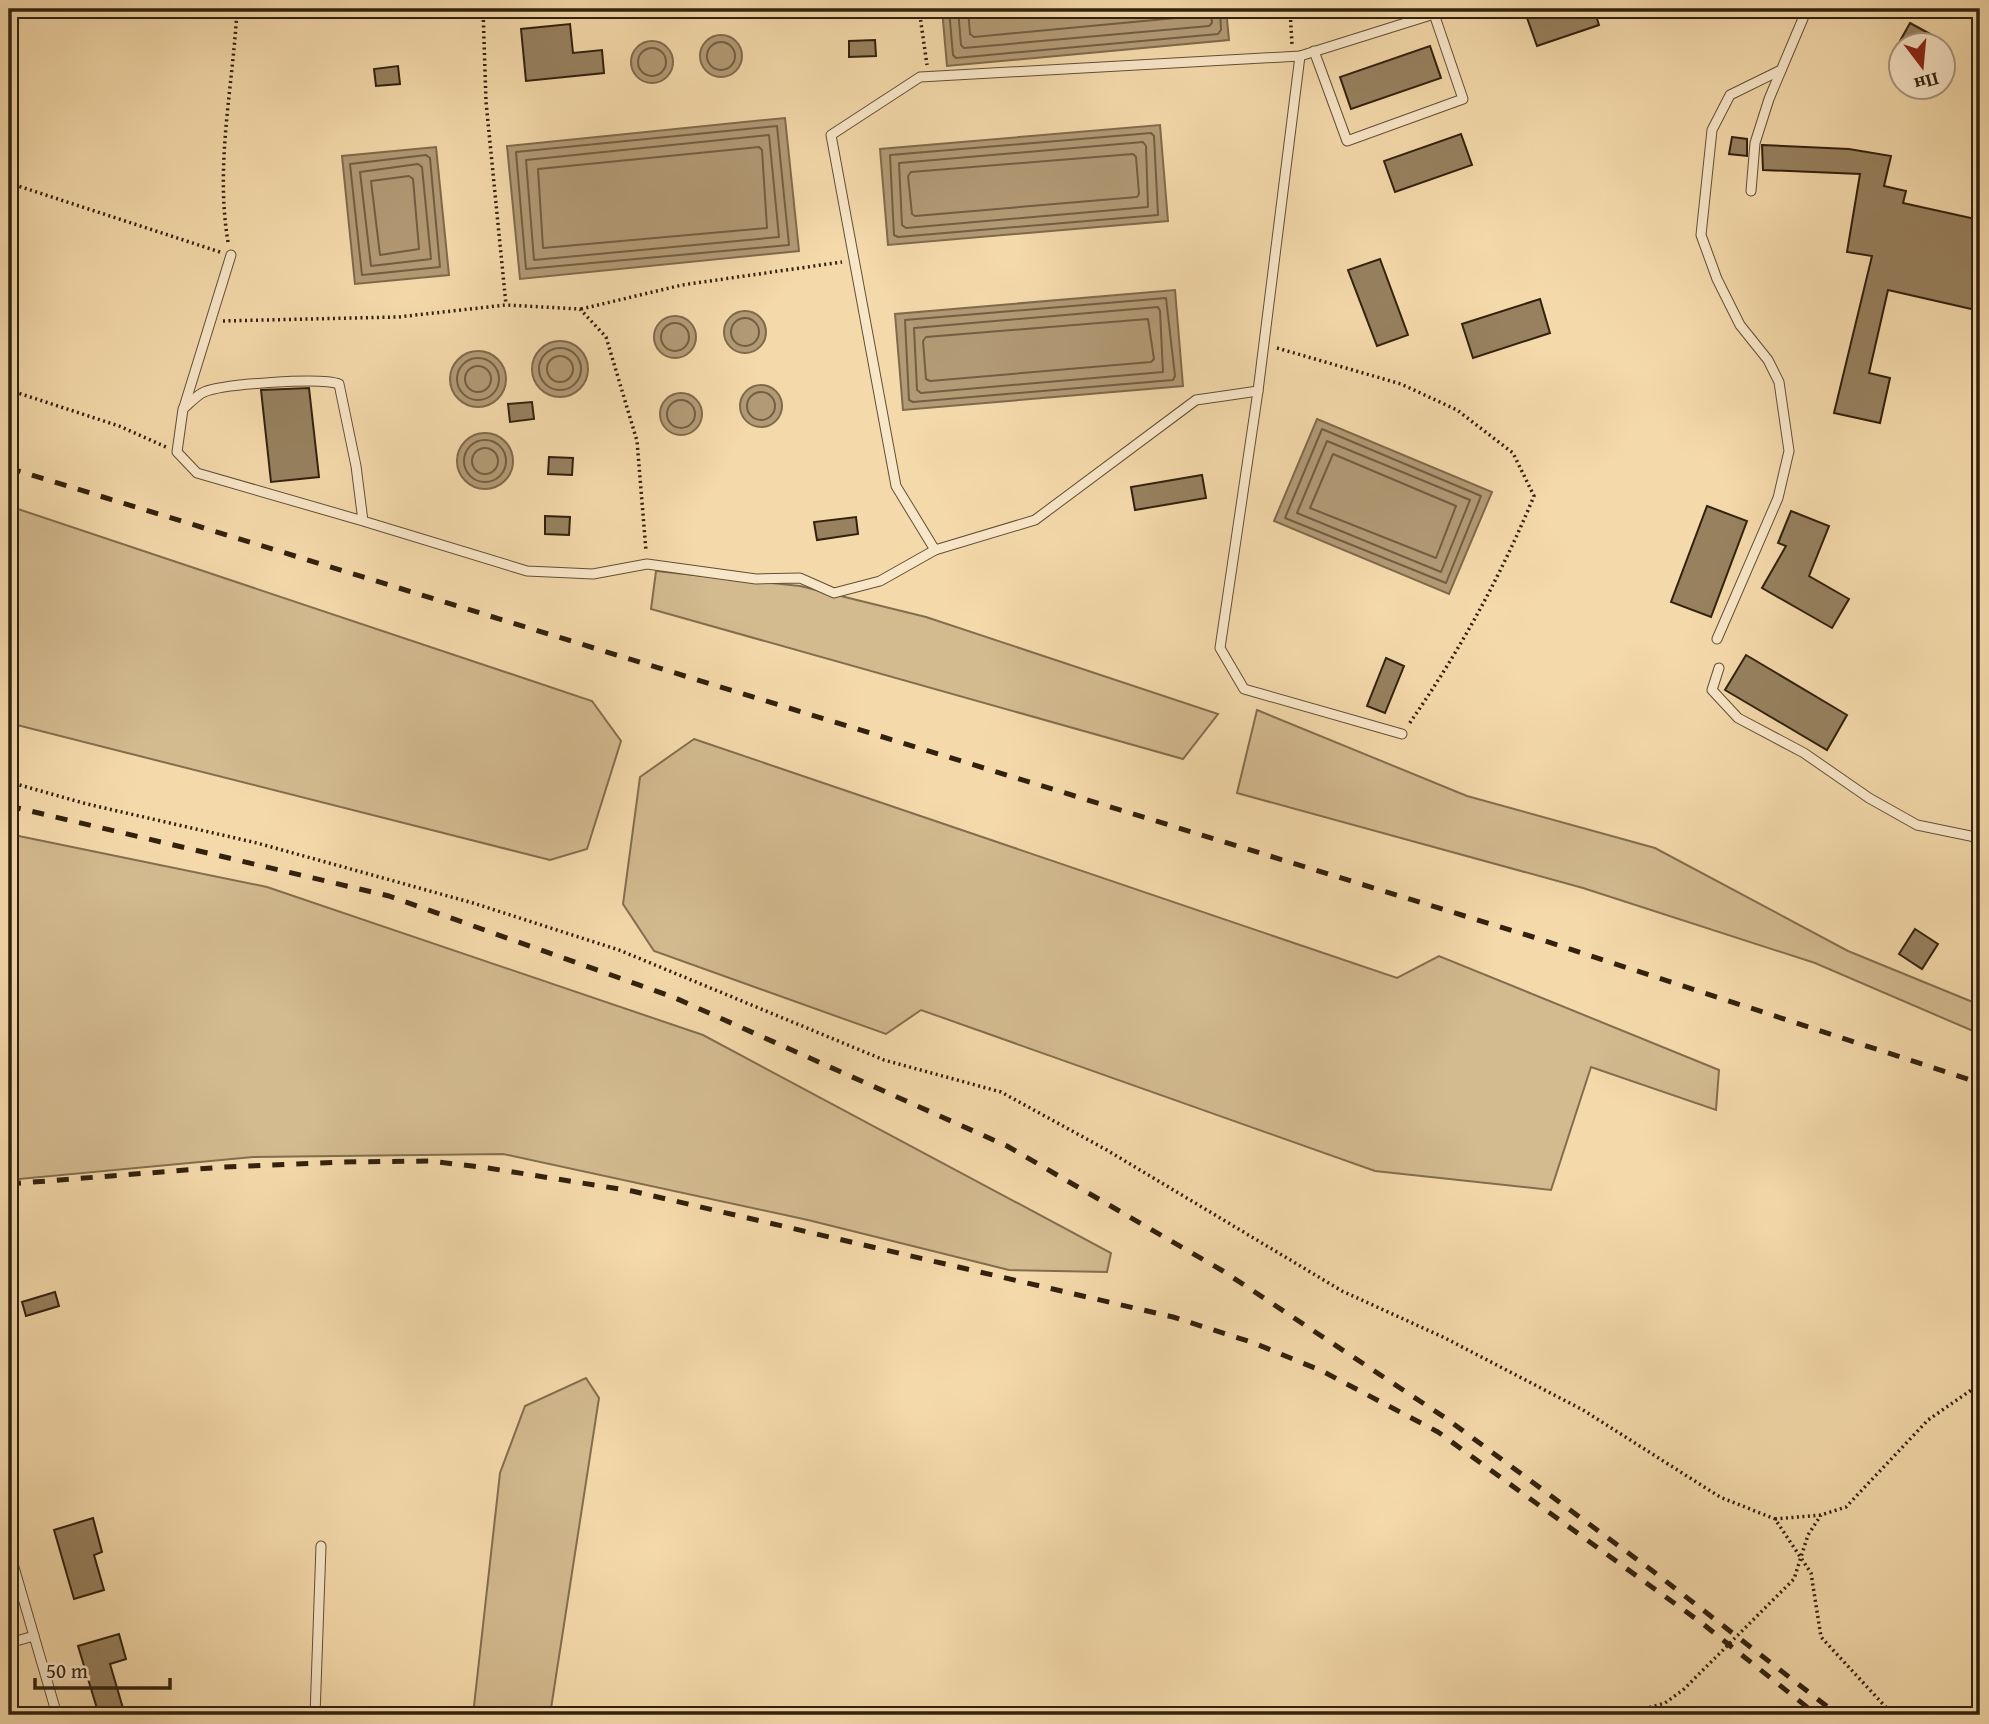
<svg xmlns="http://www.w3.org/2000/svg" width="1989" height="1724" viewBox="0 0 1989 1724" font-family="'Gentium Book Plus',serif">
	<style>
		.green { fill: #d3ba8f; stroke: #826e4e; stroke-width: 2 }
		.water { fill: #b29a75; stroke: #7f6a4c; stroke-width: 2 }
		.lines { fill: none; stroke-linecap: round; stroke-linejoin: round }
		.shore { stroke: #725e42; stroke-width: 2 }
		.building { fill: #97815f; stroke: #32210e; stroke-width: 2 }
		.lane-casing { stroke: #624f35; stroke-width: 11 }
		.path { stroke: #32210e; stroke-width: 3.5; stroke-dasharray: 2 3.5; stroke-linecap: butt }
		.lane { stroke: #f8e6c8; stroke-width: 9 }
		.rail { stroke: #32210e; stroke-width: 5; stroke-dasharray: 12 12; stroke-linecap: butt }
	</style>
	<rect width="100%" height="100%" fill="#f4d9aa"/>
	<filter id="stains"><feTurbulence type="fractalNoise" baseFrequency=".00286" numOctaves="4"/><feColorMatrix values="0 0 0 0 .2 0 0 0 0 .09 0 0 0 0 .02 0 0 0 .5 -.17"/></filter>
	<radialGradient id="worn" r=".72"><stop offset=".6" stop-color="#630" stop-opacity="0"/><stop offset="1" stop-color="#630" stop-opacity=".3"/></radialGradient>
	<g class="green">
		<polygon points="9,506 592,701 621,741 587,849 550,860 9,723"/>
		<polygon points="656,571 800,586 926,617 1218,714 1183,759 651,609"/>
		<polygon points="1257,710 1467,796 1655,848 1848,951 1980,1005 1980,1034 1815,963 1583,888 1237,793"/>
		<polygon points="694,739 1397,978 1439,956 1719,1070 1716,1110 1591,1067 1551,1190 1375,1171 921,1010 886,1034 654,951 623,904 640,777"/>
		<polygon points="9,834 267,887 703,1035 1111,1253 1107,1272 1009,1270 808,1220 503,1154 253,1157 9,1180"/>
		<polygon points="586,1378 599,1398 550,1715 473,1715 500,1473 525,1406"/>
	</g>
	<g class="water">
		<polygon points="942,9 1226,9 1229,40 947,66"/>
		<circle cx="721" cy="56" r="21"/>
		<circle cx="652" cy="62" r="21"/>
		<polygon points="785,118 799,251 520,279 507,146"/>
		<polygon points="1160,125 1168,221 888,245 880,149"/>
		<polygon points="436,147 449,275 355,284 342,156"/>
		<polygon points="1175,290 1183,386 903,410 895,314"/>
		<circle cx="745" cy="332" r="21"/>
		<circle cx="675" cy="337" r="21"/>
		<circle cx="560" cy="369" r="28"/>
		<circle cx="478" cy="379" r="28"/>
		<circle cx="761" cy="406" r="21"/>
		<circle cx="681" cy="414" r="21"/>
		<polygon points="1317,419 1492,492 1449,594 1274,521"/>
		<circle cx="485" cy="461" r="28"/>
	</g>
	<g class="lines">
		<g class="shore">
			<polyline points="949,9 953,55 956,58 1218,34 1221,30 1220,9"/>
			<polyline points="958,9 961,45 964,48 1209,26 1212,23 1211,9"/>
			<polyline points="968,9 970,34 974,37 1197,16 1200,9"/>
			<circle cx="721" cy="56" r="14"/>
			<circle cx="652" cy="62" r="14"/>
			<polygon points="777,126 789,245 526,269 516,152"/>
			<polygon points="1151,133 1154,136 1158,215 898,237 894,235 890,155"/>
			<polygon points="769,135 779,237 534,260 526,160"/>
			<polygon points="1143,142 1146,146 1148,207 906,228 902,225 899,163"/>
			<polygon points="759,147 762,150 767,228 543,248 538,169"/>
			<polygon points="1133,154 1136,157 1139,194 1137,197 915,216 912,214 908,176 911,172"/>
			<polygon points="426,155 430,158 440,267 362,275 350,164"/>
			<polygon points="418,164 422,167 431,259 371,266 360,172"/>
			<polygon points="409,176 413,179 419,249 380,255 371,181"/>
			<polygon points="1166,298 1175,376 1173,380 913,402 909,400 905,320"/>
			<polygon points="1158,307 1160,311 1163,372 921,393 917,390 914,328"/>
			<circle cx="745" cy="332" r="14"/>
			<polygon points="1148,319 1154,359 1151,362 930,381 926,379 923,341 926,337"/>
			<circle cx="675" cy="337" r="14"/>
			<circle cx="560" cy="369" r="21"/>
			<circle cx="560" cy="369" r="13"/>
			<circle cx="478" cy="379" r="21"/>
			<circle cx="478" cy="379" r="13"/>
			<circle cx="761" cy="406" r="14"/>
			<circle cx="681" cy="414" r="14"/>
			<polygon points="1322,429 1481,496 1446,583 1285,518"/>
			<circle cx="485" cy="461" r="21"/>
			<polygon points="1327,441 1470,500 1441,572 1297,513"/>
			<circle cx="485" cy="461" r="13"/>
			<polygon points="1333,454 1456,506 1436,558 1310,508"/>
		</g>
	</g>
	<g class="building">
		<polygon points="1545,9 1594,9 1599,25 1537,46 1526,15"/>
		<polygon points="1910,23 1932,35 1926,46 1908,46 1900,41"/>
		<polygon points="570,24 573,53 602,50 604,73 526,81 521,29"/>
		<polygon points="875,40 876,56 849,57 849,41"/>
		<polygon points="1430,46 1441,78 1351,109 1340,77"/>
		<polygon points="398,66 400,84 376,86 374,69"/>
		<polygon points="1461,134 1472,165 1395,192 1384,161"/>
		<polygon points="1732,137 1747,139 1747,156 1729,154"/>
		<polygon points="1762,145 1849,149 1891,156 1884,186 1906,191 1903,203 1980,220 1975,251 1980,252 1980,311 1888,290 1869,373 1890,378 1880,423 1834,413 1872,256 1847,252 1860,174 1763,170"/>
		<polygon points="1380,259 1408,335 1377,346 1348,270"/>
		<polygon points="1540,299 1550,333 1473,358 1462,324"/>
		<polygon points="309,388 319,477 271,482 261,390"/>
		<polygon points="532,402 534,419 510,422 508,404"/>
		<polygon points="549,457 573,458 572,475 548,474"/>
		<polygon points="1202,475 1206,498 1135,510 1131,487"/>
		<polygon points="1707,506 1747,521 1711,617 1671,602"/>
		<polygon points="1791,511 1829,526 1809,576 1849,599 1832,628 1762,588 1786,546 1778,543"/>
		<polygon points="545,516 570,517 569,535 545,534"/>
		<polygon points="856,517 858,534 817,540 814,522"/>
		<polygon points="1746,655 1847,715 1827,750 1725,690"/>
		<polygon points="1386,658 1404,666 1385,713 1367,706"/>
		<polygon points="1915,929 1938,944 1922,969 1899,954"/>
		<polygon points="55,1292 59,1306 26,1316 22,1302"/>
		<polygon points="93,1518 102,1552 94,1555 104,1590 74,1599 54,1530"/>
		<polygon points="119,1634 126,1659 110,1664 125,1715 99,1715 78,1646"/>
	</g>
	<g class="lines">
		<g class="lane-casing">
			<g id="lane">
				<polyline points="1314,51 1347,141 1463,99 1434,14"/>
				<polyline points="1300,56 1258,391 1220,648 1244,689 1402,734"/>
				<polyline points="1751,191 1755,143 1769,99 1807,9"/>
				<polyline points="1258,391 1196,400 1035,520 935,550 896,486 831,135 920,77 1300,56 1450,9"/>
				<polyline points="184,407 231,255"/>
				<path d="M363,521l-166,-48 -20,-21 6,-43c7,-6 14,-14 21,-17 19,-8 117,-15 135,-8l17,82 7,55 164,50 66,3 54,-10 109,15 44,-1 34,15 46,-12 55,-31"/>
				<polyline points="1717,639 1778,498 1789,451 1779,382 1768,360 1740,325 1717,279 1701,235 1712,130 1730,95 1781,70"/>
				<polyline points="1719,668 1712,690 1738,718 1804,753 1869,798 1917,825 1980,838"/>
				<polyline points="9,1550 57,1715"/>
				<polyline points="9,1643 34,1636"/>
				<polyline points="315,1715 321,1546"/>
			</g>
		</g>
		<g class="path">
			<polyline points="483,9 486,102 506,305"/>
			<polyline points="919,9 927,65"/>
			<polyline points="1290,9 1292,45"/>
			<polyline points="9,11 21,9"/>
			<polyline points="9,183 220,252"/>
			<path d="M228,242c-13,-78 5,-155 9,-233"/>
			<polyline points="581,309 682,285 842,262"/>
			<polyline points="223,321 398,317 506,305 580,309 606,337 637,441 646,551"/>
			<path d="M1277,348l124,36 56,26 56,43 21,43c-34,82 -75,156 -125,228"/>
			<polyline points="9,390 119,426 166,447"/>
			<polyline points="9,782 87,804 257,843 473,903 619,950 884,1060 1001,1092 1105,1149 1342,1291 1445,1338 1583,1410 1720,1497 1775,1519 1811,1573 1821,1637 1893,1715"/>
			<polyline points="1775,1519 1821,1515 1846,1507 1928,1420 1980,1384"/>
			<polyline points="1623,1715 1665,1703 1683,1690 1794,1579 1808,1535 1821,1515"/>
		</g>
		<use href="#lane" class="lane"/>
		<g class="rail">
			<polyline points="9,468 1533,937 1980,1083"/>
			<polyline points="9,806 389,896 673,997 1007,1146 1223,1271 1447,1419 1654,1572 1838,1715"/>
			<polyline points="9,1184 224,1167 343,1162 430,1161 488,1168 632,1191 1173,1317 1254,1343 1322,1371 1438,1432 1703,1624 1817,1715"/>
		</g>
	</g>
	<rect width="1989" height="1724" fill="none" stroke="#f4d9aa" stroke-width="35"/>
	<rect x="10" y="10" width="1968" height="1703" fill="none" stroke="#32210e" stroke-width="3.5"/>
	<rect x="18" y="18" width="1954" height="1689" fill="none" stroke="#32210e" stroke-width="2"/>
	<g transform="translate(1922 66) rotate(164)"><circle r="33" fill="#f8e6c8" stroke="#a9977e" stroke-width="2"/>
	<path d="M0-5L12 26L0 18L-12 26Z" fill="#8f2418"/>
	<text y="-10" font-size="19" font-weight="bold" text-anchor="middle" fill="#32210e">Пн</text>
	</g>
	<path d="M35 1678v10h135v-10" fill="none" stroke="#32210e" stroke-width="3.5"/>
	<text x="46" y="1678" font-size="21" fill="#32210e" stroke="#f8e6c8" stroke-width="5" paint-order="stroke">50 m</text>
	<rect width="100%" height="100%" filter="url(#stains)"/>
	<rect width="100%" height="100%" fill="url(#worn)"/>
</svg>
